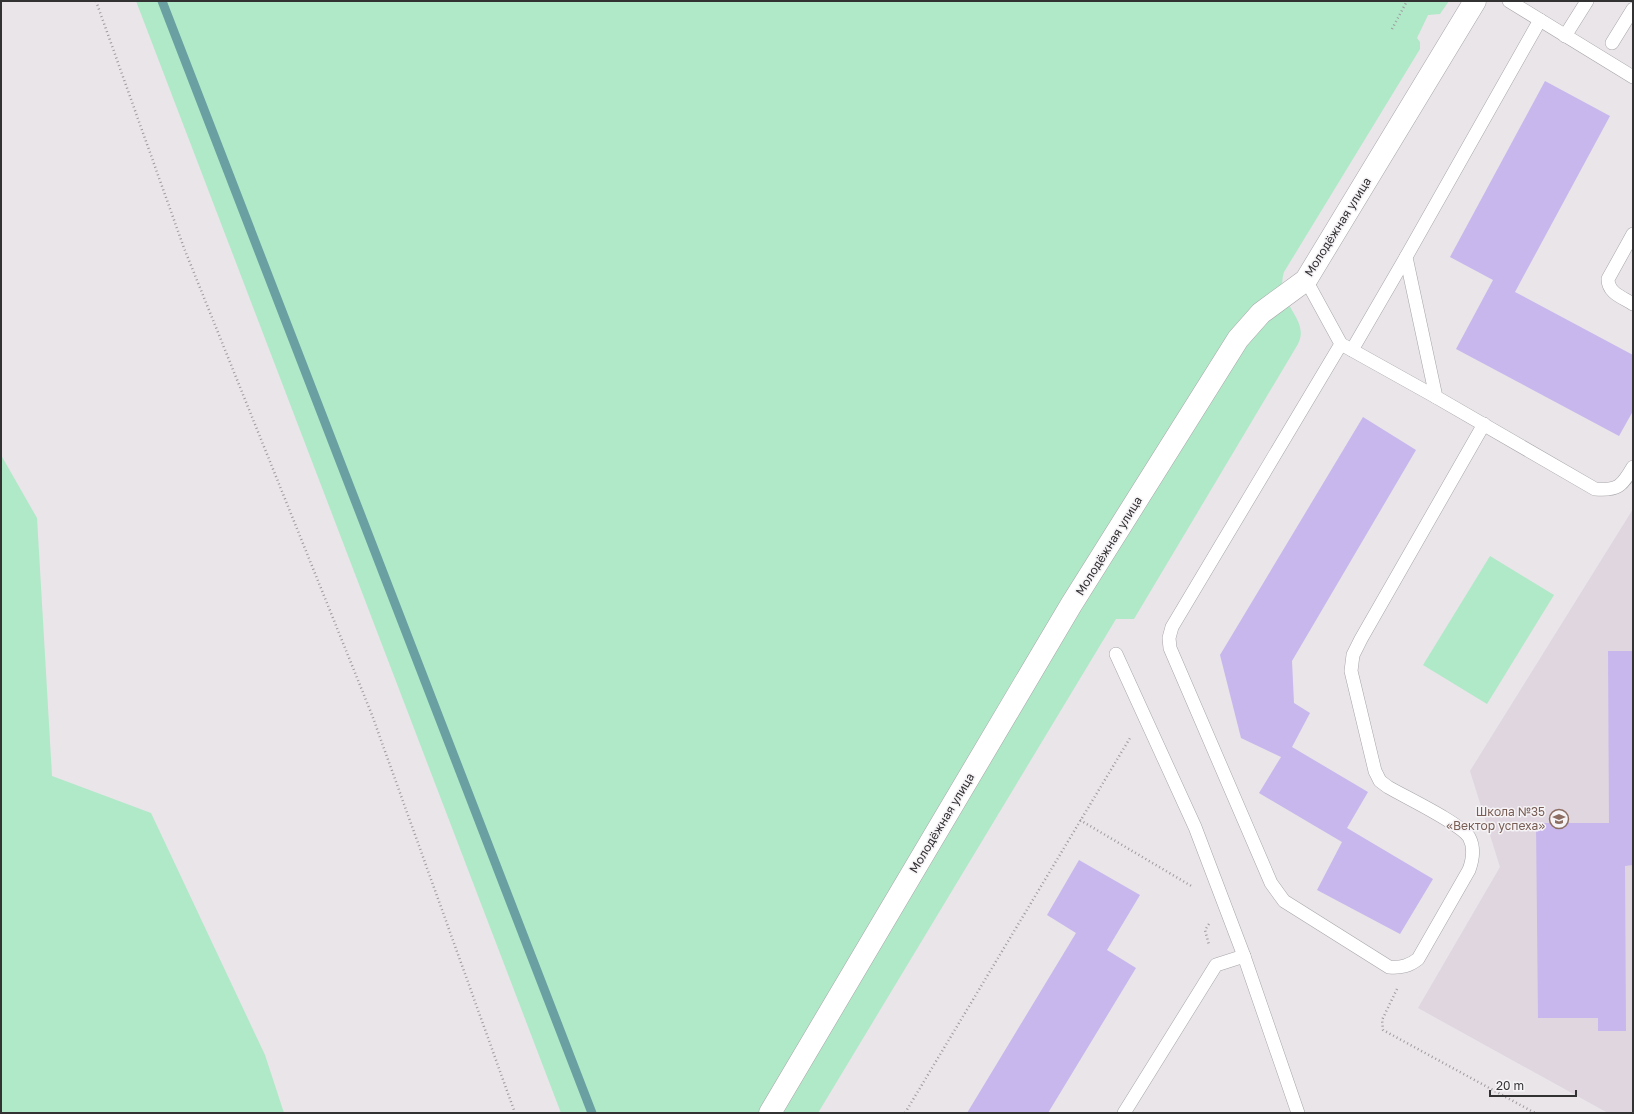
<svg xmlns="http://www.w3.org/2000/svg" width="1634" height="1114" viewBox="0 0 1634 1114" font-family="'Golos Text',sans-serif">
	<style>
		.built { fill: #dfd6e0 }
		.green { fill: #afe9c8 }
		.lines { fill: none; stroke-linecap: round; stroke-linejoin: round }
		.stream { stroke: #6aa0a2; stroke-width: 9 }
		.building { fill: #c8b7ed }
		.lane-casing { stroke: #a8a5a8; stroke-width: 14 }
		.street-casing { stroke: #a8a5a8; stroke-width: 23 }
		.path { stroke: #9e9b9e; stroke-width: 2.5; stroke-dasharray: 1 3; stroke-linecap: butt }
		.lane { stroke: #fff; stroke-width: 13 }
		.street { stroke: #fff; stroke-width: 22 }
		.labels { text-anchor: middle; stroke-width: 3; stroke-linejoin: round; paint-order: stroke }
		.street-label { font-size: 12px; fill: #333233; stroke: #f6f3f6 }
		.education-label { font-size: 12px; fill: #785e54; stroke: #f6f3f6; text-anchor: end }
	</style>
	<rect width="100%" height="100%" fill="#e9e5e9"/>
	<polygon class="built" points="1633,509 1633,1113 1608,1113 1418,1008 1500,867 1470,771"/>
	<g class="green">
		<path d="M136,1h1313l-9,13 -12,1 -11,23 3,4v7l-136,223c-10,32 27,46 14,72l-164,275h-18l-298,494h-257z"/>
		<polygon points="1,455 37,518 52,776 151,813 265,1055 284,1113 1,1113"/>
		<polygon points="1490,556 1554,595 1487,704 1423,665"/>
	</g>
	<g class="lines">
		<polyline class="stream" points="162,1 592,1113"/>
	</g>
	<g class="building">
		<polygon points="1545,81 1610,116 1515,292 1633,355 1633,411 1619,436 1456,349 1493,280 1450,257"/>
		<polygon points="1363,417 1416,450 1292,661 1294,703 1310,713 1292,747 1368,792 1347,828 1433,879 1400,934 1317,890 1342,842 1259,793 1281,757 1241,738 1220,655"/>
		<polygon points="1608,651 1633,651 1633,865 1625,866 1626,1031 1598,1031 1598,1018 1538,1018 1536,823 1609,823"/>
		<polygon points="1079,860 1140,895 1107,950 1136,968 1048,1113 967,1113 1076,933 1047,915"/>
	</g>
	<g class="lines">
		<g class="lane-casing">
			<g id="lane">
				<polyline points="1509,1 1633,77"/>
				<path d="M1540,20l-134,237 30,140 159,92c23,2 27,-3 38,-22"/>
				<polyline points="1565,36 1587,1"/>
				<polyline points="1612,43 1633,9"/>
				<path d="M1633,234l-25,45c0,14 14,18 25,25"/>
				<path d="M1306,280l35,64 -169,283 -3,11 1,10 101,235 13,18 105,66c12,1 20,-1 29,-8l51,-89c4,-11 6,-22 0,-33 -9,-14 -64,-40 -81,-50l-8,-6 -5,-10 -24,-100 2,-16 8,-16 123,-215"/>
				<polyline points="1341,344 1436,397"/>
				<polyline points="1352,350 1406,257"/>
				<polyline points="1116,654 1195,827 1244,956 1298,1113"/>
				<polyline points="1124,1113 1216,965 1244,956"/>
			</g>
		</g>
		<g class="street-casing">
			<polyline id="street" points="770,1113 1071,605 1238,339 1261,313 1306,280 1475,1"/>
		</g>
		<g class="path">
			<polyline points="96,1 184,248 372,715 515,1113"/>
			<polyline points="1392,29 1407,1"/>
			<polyline points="1080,820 1193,887"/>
			<polyline points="1209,924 1205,930 1209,945"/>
			<polyline points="1397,989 1382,1020 1383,1030 1535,1113"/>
			<polyline points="905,1113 1130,738"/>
		</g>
		<use href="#lane" class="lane"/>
		<use href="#street" class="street"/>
	</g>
	<defs>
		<g id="school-ring" transform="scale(1)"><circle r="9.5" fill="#f6f3f6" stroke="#8d6e63" stroke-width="1.5"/><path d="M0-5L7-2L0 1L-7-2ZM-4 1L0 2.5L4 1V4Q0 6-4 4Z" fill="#8d6e63"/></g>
	</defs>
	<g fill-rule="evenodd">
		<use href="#school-ring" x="1559" y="819"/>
	</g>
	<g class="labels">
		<g class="street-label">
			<text transform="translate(1338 227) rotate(-58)" y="4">Молодёжная улица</text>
			<text transform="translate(1109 546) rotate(-58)" y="4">Молодёжная улица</text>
			<text transform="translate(942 823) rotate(-59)" y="4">Молодёжная улица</text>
		</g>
		<g class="education-label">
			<text x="1545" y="816">Школа №35<tspan x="1545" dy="14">«Вектор успеха»</tspan></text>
		</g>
	</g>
	<rect width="1634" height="1114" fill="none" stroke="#333233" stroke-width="4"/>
	<path d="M1490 1090v6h86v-6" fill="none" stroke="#333233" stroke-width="2"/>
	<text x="1496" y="1090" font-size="12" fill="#333233" stroke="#f6f3f6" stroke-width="3" paint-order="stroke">20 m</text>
</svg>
